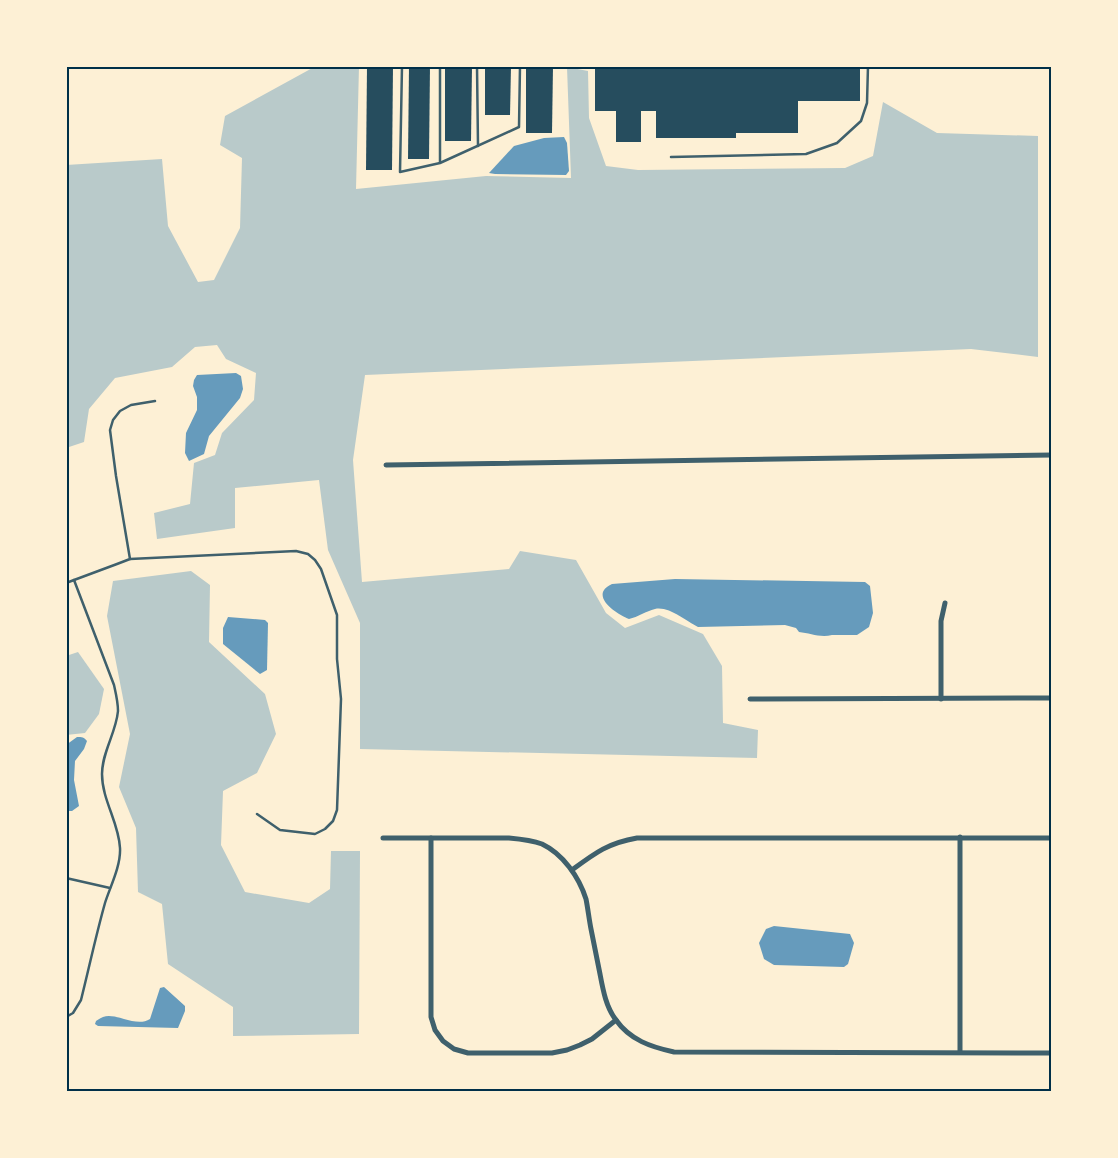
<svg xmlns="http://www.w3.org/2000/svg" width="1118" height="1158" viewBox="0 0 1118 1158" font-family="Manrope,sans-serif">
	<style>
		.green { fill: #b9caca }
		.water { fill: #669bbc }
		.building { fill: #264d5e }
		.lines { fill: none; stroke-linecap: round; stroke-linejoin: round }
		.service { stroke: #3f606c; stroke-width: 2.5 }
		.minor { stroke: #3f606c; stroke-width: 5 }
		.neatline { fill: none; stroke: #003049; stroke-width: 2 }
	</style>
	<rect width="100%" height="100%" fill="#fdf0d5"/>
	<g class="green">
		<polygon points="316,66 359,66 356,189 486,176 571,178 567,67 588,71 589,118 606,166 638,170 845,168 873,156 883,102 937,133 1038,136 1038,357 971,349 365,375 353,460 362,582 509,569 520,551 576,560 606,613 625,628 659,615 703,634 722,666 723,723 758,730 757,758 360,749 360,623 328,550 319,480 235,488 235,528 157,539 154,513 190,504 194,463 215,455 222,433 254,400 256,373 226,359 217,345 195,347 172,367 115,378 89,409 84,442 66,448 66,165 162,159 168,226 198,282 214,280 240,228 242,158 220,145 225,116"/>
		<polygon points="191,571 210,585 209,642 265,694 276,734 257,773 223,791 221,845 245,892 309,903 330,889 331,851 360,851 359,1034 233,1036 233,1007 168,964 162,904 138,892 136,828 119,787 130,734 107,616 113,581"/>
		<polygon points="78,652 104,689 99,714 85,733 66,735 66,656"/>
	</g>
	<g class="water">
		<polygon points="564,137 567,143 569,171 566,175 495,174 489,173 514,146 544,138"/>
		<polygon points="236,373 241,376 243,389 240,398 209,436 204,454 189,461 185,453 186,433 197,410 197,397 193,386 194,380 197,375"/>
		<path d="M675,579l190,3 5,4 3,27 -4,14 -12,8h-25c-12,3 -22,-2 -33,-3l-3,-4 -11,-3 -87,2c-12,-6 -29,-21 -43,-18 -9,2 -17,8 -26,10 -13,-5 -41,-24 -17,-35z"/>
		<polygon points="228,617 265,620 268,623 267,670 260,674 223,644 223,628"/>
		<path d="M77,737c5,0 7,0 10,4l-3,8 -9,12 -1,19 5,26 -7,5h-6v-66z"/>
		<polygon points="774,926 850,934 854,943 848,964 844,967 774,965 764,959 759,943 766,929"/>
		<path d="M164,987l21,19v5l-7,17 -80,-2 -3,-2 1,-3c2,-1 4,-3 7,-4 13,-5 33,11 47,2l10,-31z"/>
	</g>
	<g class="building">
		<polygon points="367,66 393,66 392,170 366,170"/>
		<polygon points="409,66 430,66 429,159 408,159"/>
		<polygon points="445,66 472,66 471,141 445,141"/>
		<polygon points="485,66 511,66 510,115 485,115"/>
		<polygon points="526,66 553,66 552,133 526,133"/>
		<polygon points="595,66 860,66 860,101 798,101 798,133 736,133 736,138 656,138 656,111 641,111 641,142 616,142 616,111 595,111"/>
	</g>
	<g class="lines">
		<g class="service">
			<polyline points="402,66 400,172 440,163 519,127 520,66"/>
			<polyline points="440,66 440,162"/>
			<polyline points="477,66 478,146"/>
			<polyline points="671,157 806,154 837,143 861,121 867,103 868,66"/>
			<polyline points="130,559 296,551 308,554 315,560 321,569 337,615 337,659 341,699 337,810 333,821 325,829 315,834 280,830 257,814"/>
			<polyline points="66,583 117,564 130,559 116,476 110,430 113,420 120,411 131,405 155,401"/>
			<polyline points="66,878 110,888"/>
			<path d="M66,1017l7,-4 8,-13c8,-32 15,-65 24,-97 5,-16 16,-37 15,-55 -1,-25 -18,-48 -18,-74 0,-22 14,-41 16,-63 0,-9 -2,-17 -4,-26l-40,-105"/>
		</g>
		<g class="minor">
			<polyline points="386,465 1052,455"/>
			<polyline points="750,699 1052,698"/>
			<polyline points="941,699 941,621 945,603"/>
			<polyline points="960,837 960,1052"/>
			<path d="M383,838h125c11,1 23,2 34,6 21,10 37,33 44,55 2,10 3,20 5,30 3,15 6,30 9,45 3,16 6,33 16,46 14,20 35,27 58,32l378,1"/>
			<polyline points="431,838 431,1017 435,1030 443,1041 454,1049 468,1053 552,1053 567,1050 580,1045 592,1039 616,1020"/>
			<path d="M572,870c23,-17 36,-27 65,-32h415"/>
		</g>
	</g>
	<rect width="1118" height="1158" fill="none" stroke="#fdf0d5" stroke-width="135"/>
	<rect x="68" y="68" width="982" height="1022" class="neatline"/>
</svg>
